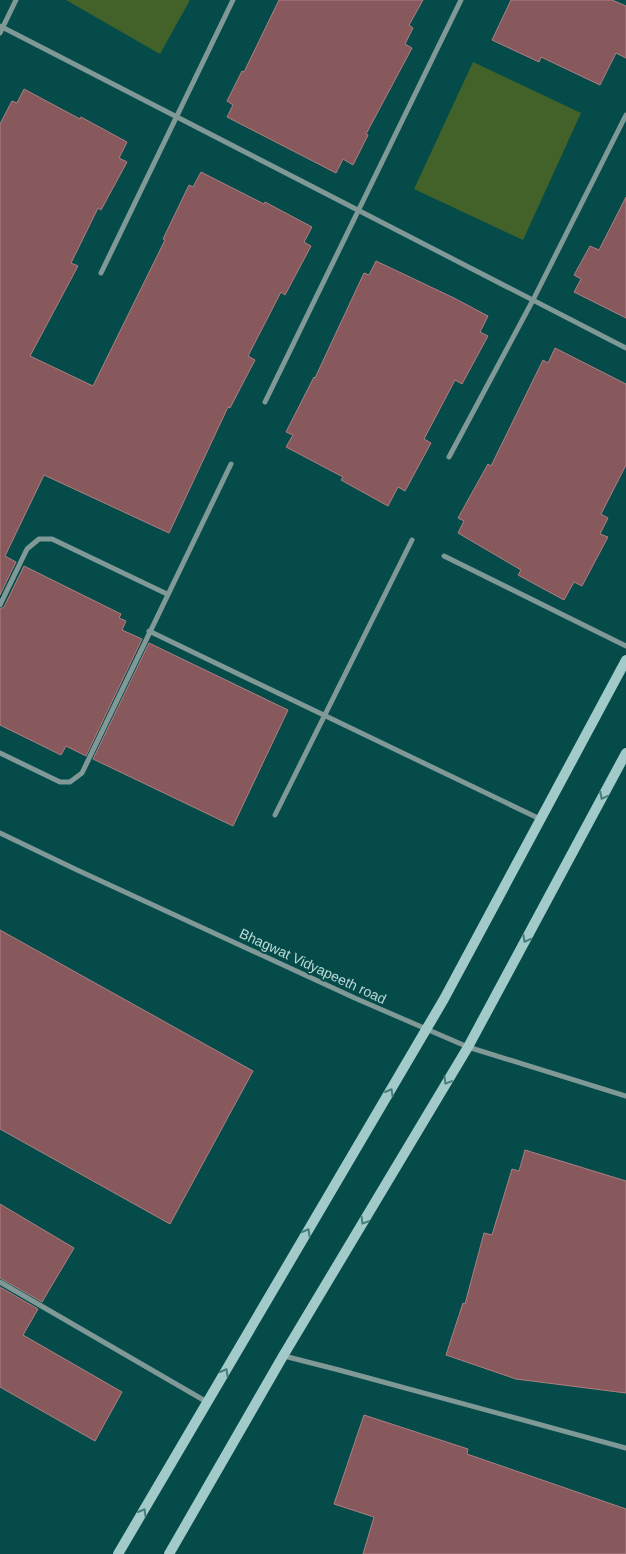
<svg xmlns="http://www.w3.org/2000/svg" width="626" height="1554" viewBox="0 0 626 1554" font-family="Helvetica,sans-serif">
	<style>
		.green { fill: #426229 }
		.building { fill: #87595d; stroke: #af7e82 }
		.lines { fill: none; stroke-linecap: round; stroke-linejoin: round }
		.street { stroke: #809997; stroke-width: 5 }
		.secondary { stroke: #a2cac8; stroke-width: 10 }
		.oneway { stroke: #447e7c }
		.labels { text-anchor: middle; stroke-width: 4; stroke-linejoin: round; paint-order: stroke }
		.street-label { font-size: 14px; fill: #bcd9d8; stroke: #054b49 }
	</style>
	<rect width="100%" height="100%" fill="#054b49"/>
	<g class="green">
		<polygon points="66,0 190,0 160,54"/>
		<polygon points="473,62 581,113 523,240 414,189"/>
	</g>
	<g class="building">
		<polygon points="279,0 423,0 409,25 413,28 405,44 412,48 366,134 368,135 353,165 343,159 336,173 227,117 233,105 227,101 242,71 244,72"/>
		<polygon points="511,0 612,0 626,6 626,58 616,53 600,85 541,57 539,62 492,40"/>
		<polygon points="24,89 80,119 81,117 127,142 119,158 127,162 101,210 98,208 71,263 78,266 30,356 93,386 165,240 163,239 189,185 193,187 201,172 264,204 265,202 312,227 304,242 311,246 285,295 281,292 248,356 255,360 230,408 228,407 169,533 44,475 5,556 16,562 0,595 0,124 12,101 17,103"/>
		<polygon points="626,197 626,318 574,292 581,279 574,275 590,246 599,250"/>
		<polygon points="376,261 454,298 488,316 480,332 488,336 462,384 455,380 424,439 431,443 405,491 398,487 388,506 341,480 343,477 286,447 293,435 286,432 314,377 315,378 364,273 369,275"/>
		<polygon points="555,348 626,384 626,465 601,514 608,518 600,534 608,537 582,586 574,582 564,600 518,575 521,570 458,533 464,521 458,518 488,464 491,466 543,360 548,363"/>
		<polygon points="24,566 121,614 119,618 126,621 122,630 142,639 86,756 66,746 61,755 0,725 0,609 4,607"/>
		<polygon points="149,643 288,710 233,826 93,759"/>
		<polygon points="0,930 253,1071 170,1224 0,1129"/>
		<polygon points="525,1150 626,1181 626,1393 516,1379 446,1355 463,1303 465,1304 484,1233 492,1235 512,1169 519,1171"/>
		<polygon points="0,1204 74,1248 42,1302 0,1278"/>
		<polygon points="0,1287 38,1309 23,1335 122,1392 95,1441 0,1387"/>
		<polygon points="364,1415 468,1449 467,1454 626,1509 626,1554 363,1554 374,1517 334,1504"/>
	</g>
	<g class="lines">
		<g class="street">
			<polyline points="0,26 626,348"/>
			<polyline points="0,33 16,0"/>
			<polyline points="101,273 233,0"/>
			<polyline points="265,402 461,0"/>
			<polyline points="449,457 533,300 626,115"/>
			<polyline points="444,556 626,646"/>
			<polyline points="0,605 27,549 39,539 52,539 167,594"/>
			<polyline points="149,631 540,819"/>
			<polyline points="0,753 60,782 70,782 82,773 231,464"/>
			<polyline points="275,815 412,540"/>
			<polyline points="0,833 75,869 357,999 468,1047 626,1096"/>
			<polyline points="0,1282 207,1402"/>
			<polyline points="284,1356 339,1370 626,1448"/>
		</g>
		<g class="secondary">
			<polyline points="118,1554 444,999 626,660"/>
			<polyline points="169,1554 283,1356 468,1047 626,753"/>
		</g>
	</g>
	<defs><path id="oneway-chevron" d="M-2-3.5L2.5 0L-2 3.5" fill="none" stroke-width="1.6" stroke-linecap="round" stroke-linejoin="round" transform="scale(1.25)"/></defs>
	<g class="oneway">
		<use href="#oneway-chevron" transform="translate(603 796) rotate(118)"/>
		<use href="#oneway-chevron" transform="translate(526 939) rotate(118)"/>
		<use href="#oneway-chevron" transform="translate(447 1081) rotate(121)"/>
		<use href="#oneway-chevron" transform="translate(390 1092) rotate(-60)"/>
		<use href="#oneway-chevron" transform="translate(364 1221) rotate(121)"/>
		<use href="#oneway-chevron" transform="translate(307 1232) rotate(-60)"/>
		<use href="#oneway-chevron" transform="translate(225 1372) rotate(-60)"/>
		<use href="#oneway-chevron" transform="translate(143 1512) rotate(-60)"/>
	</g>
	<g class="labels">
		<g class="street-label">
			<text transform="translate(313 966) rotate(25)" y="5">Bhagwat Vidyapeeth road</text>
		</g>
	</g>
</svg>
